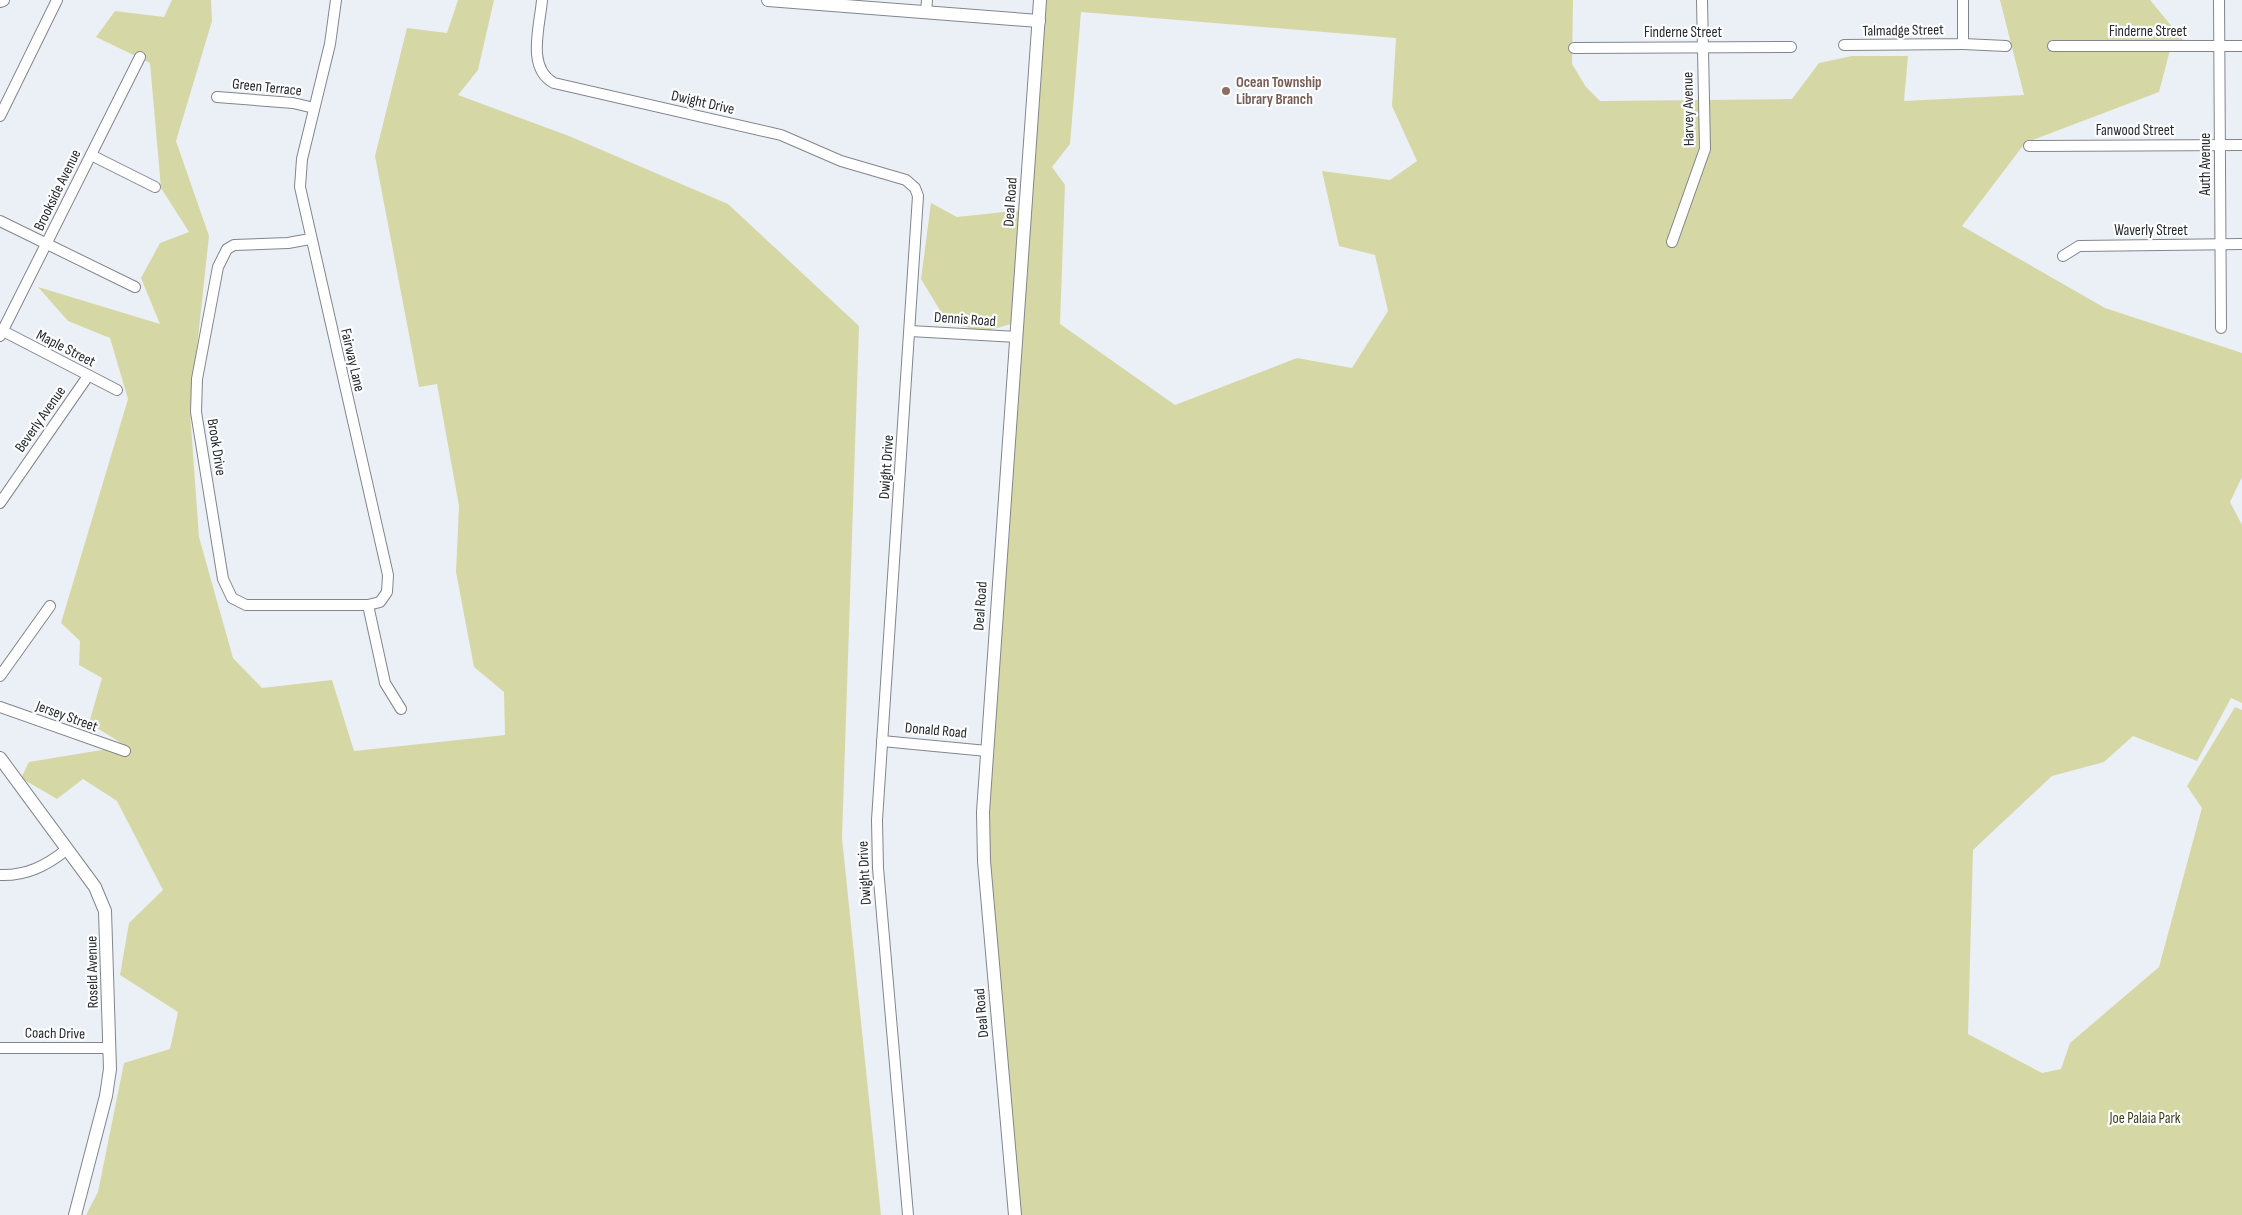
<svg xmlns="http://www.w3.org/2000/svg" width="2242" height="1215" viewBox="0 0 2242 1215" font-family="'Sofia Sans Condensed',sans-serif">
	<style>
		.green { fill: #d5d8a4; fill-rule: evenodd }
		.lines { fill: none; stroke-linecap: round; stroke-linejoin: round }
		.minor-casing { stroke: #82868c; stroke-width: 12 }
		.tertiary-casing { stroke: #82868c; stroke-width: 14 }
		.minor { stroke: #fff; stroke-width: 10 }
		.tertiary { stroke: #fff; stroke-width: 12 }
		.education-dot { fill: #8d6e63; stroke: #fcfdfe; stroke-width: 2 }
		.labels { text-anchor: middle; stroke-width: 4.5; stroke-linejoin: round; paint-order: stroke }
		.street-label { font-size: 15px; fill: #27292c; stroke: #fcfdfe }
		.education-label { font-size: 15px; font-weight: bold; fill: #785e54; stroke: #fcfdfe; text-anchor: start }
		.park-label { font-size: 15px; fill: #3e3f15; stroke: #fcfdfe }
	</style>
	<rect width="100%" height="100%" fill="#ebf0f6"/>
	<g class="green">
		<polygon points="172,0 211,0 212,21 176,141 209,236 190,412 199,537 233,658 262,688 332,680 354,751 505,735 504,692 474,667 456,572 459,506 437,384 419,387 375,156 407,28 447,33 458,0 494,0 478,70 458,95 569,136 728,204 859,326 842,838 881,1215 86,1215 98,1192 124,1063 170,1049 178,1012 120,975 129,923 163,890 117,801 83,779 57,799 21,778 29,762 126,746 89,723 102,678 79,665 80,641 61,623 128,399 110,338 68,321 38,287 160,324 141,278 160,243 189,232 161,188 150,63 96,37 115,11 164,17"/>
		<path d="M1036,0h537l-1,64 14,23 14,14 192,-2 27,-36 33,-7h56l-4,45 120,-6 -24,-95h150l33,40 37,4 -50,6 -11,42 -134,51 -63,83 143,82 137,45v124l-12,25 12,23v178l-11,-5 -34,63 -64,-25 -29,26 -52,14 -79,74 -5,184 74,39 19,-4 9,-26 89,-76 43,-159 -15,-22 48,-79 7,3v505h-1228l-31,-371 34,-522 -33,10 -37,-10 -26,-43 10,-76 26,14 66,-7zM1081,12l315,26 -4,68 25,55 -27,19 -68,-9 17,75 36,9 13,56 -36,57 -55,-10 -122,47 -115,-81 5,-139 -13,-18 18,-23z"/>
	</g>
	<g class="lines">
		<g class="minor-casing">
			<g id="minor">
				<path d="M542,0c-2,26 -16,68 12,83l227,52 60,26 65,19 9,8 3,8 -41,624 1,48 30,347"/>
				<polyline points="2219,0 2221,328"/>
				<polyline points="926,12 927,0"/>
				<polyline points="1963,44 2006,46"/>
				<polyline points="1844,45 1963,44 1963,0"/>
				<polyline points="2053,46 2242,46"/>
				<polyline points="1574,48 1791,47"/>
				<polyline points="217,97 293,103 314,108"/>
				<polyline points="0,116 57,0"/>
				<polyline points="2029,146 2242,145"/>
				<polyline points="91,155 155,187"/>
				<polyline points="0,221 135,287"/>
				<polyline points="310,239 288,243 234,245 227,249 218,267 197,379 196,412 223,579 232,598 246,605 368,605 380,602 387,592 388,575 300,187 302,159 330,44 336,0"/>
				<polyline points="1672,242 1705,149 1702,0"/>
				<polyline points="2063,256 2079,246 2242,244"/>
				<polyline points="3,331 117,390"/>
				<polyline points="910,331 1017,337"/>
				<polyline points="0,336 140,57"/>
				<polyline points="0,503 88,376"/>
				<polyline points="368,605 385,683 401,709"/>
				<polyline points="0,676 50,606"/>
				<polyline points="0,707 125,751"/>
				<polyline points="882,741 987,751"/>
				<path d="M0,875c26,1 46,-9 66,-25"/>
				<polyline points="0,1048 110,1048"/>
			</g>
		</g>
		<g class="tertiary-casing">
			<g id="tertiary">
				<polyline points="768,0 1039,21"/>
				<polyline points="0,1 3,0"/>
				<polyline points="0,758 95,887 105,911 110,1069 106,1096 75,1215"/>
				<polyline points="1015,1215 984,861 983,812 1040,0"/>
			</g>
		</g>
		<use href="#minor" class="minor"/>
		<use href="#tertiary" class="tertiary"/>
	</g>
	<circle class="education-dot" cx="1226" cy="91" r="5"/>
	<g class="labels">
		<g class="street-label">
			<text transform="translate(1903 30) rotate(-1)" y="5">Talmadge Street</text>
			<text x="2148" y="36">Finderne Street</text>
			<text x="1683" y="37">Finderne Street</text>
			<text transform="translate(267 87) rotate(6)" y="5">Green Terrace</text>
			<text transform="translate(703 102) rotate(13)" y="5">Dwight Drive</text>
			<text transform="translate(1688 109) rotate(-91)" y="5">Harvey Avenue</text>
			<text x="2135" y="135">Fanwood Street</text>
			<text transform="translate(2205 164) rotate(-90)" y="5">Auth Avenue</text>
			<text transform="translate(57 190) rotate(-64)" y="5">Brookside Avenue</text>
			<text transform="translate(1010 202) rotate(-86)" y="5">Deal Road</text>
			<text x="2151" y="235">Waverly Street</text>
			<text transform="translate(965 319) rotate(4)" y="5">Dennis Road</text>
			<text transform="translate(66 348) rotate(27)" y="5">Maple Street</text>
			<text transform="translate(353 360) rotate(77)" y="5">Fairway Lane</text>
			<text transform="translate(40 419) rotate(-55)" y="5">Beverly Avenue</text>
			<text transform="translate(217 447) rotate(81)" y="5">Brook Drive</text>
			<text transform="translate(886 467) rotate(-86)" y="5">Dwight Drive</text>
			<text transform="translate(980 606) rotate(-86)" y="5">Deal Road</text>
			<text transform="translate(67 716) rotate(20)" y="5">Jersey Street</text>
			<text transform="translate(936 730) rotate(5)" y="5">Donald Road</text>
			<text transform="translate(864 873) rotate(-93)" y="5">Dwight Drive</text>
			<text transform="translate(92 972) rotate(-91)" y="5">Roseld Avenue</text>
			<text transform="translate(981 1013) rotate(-95)" y="5">Deal Road</text>
			<text transform="translate(55 1033) rotate(1)" y="5">Coach Drive</text>
		</g>
		<g class="education-label">
			<text x="1236" y="87">Ocean Township<tspan x="1236" dy="17">Library Branch</tspan></text>
		</g>
		<g class="park-label">
			<text x="2145" y="1123">Joe Palaia Park</text>
		</g>
	</g>
</svg>
